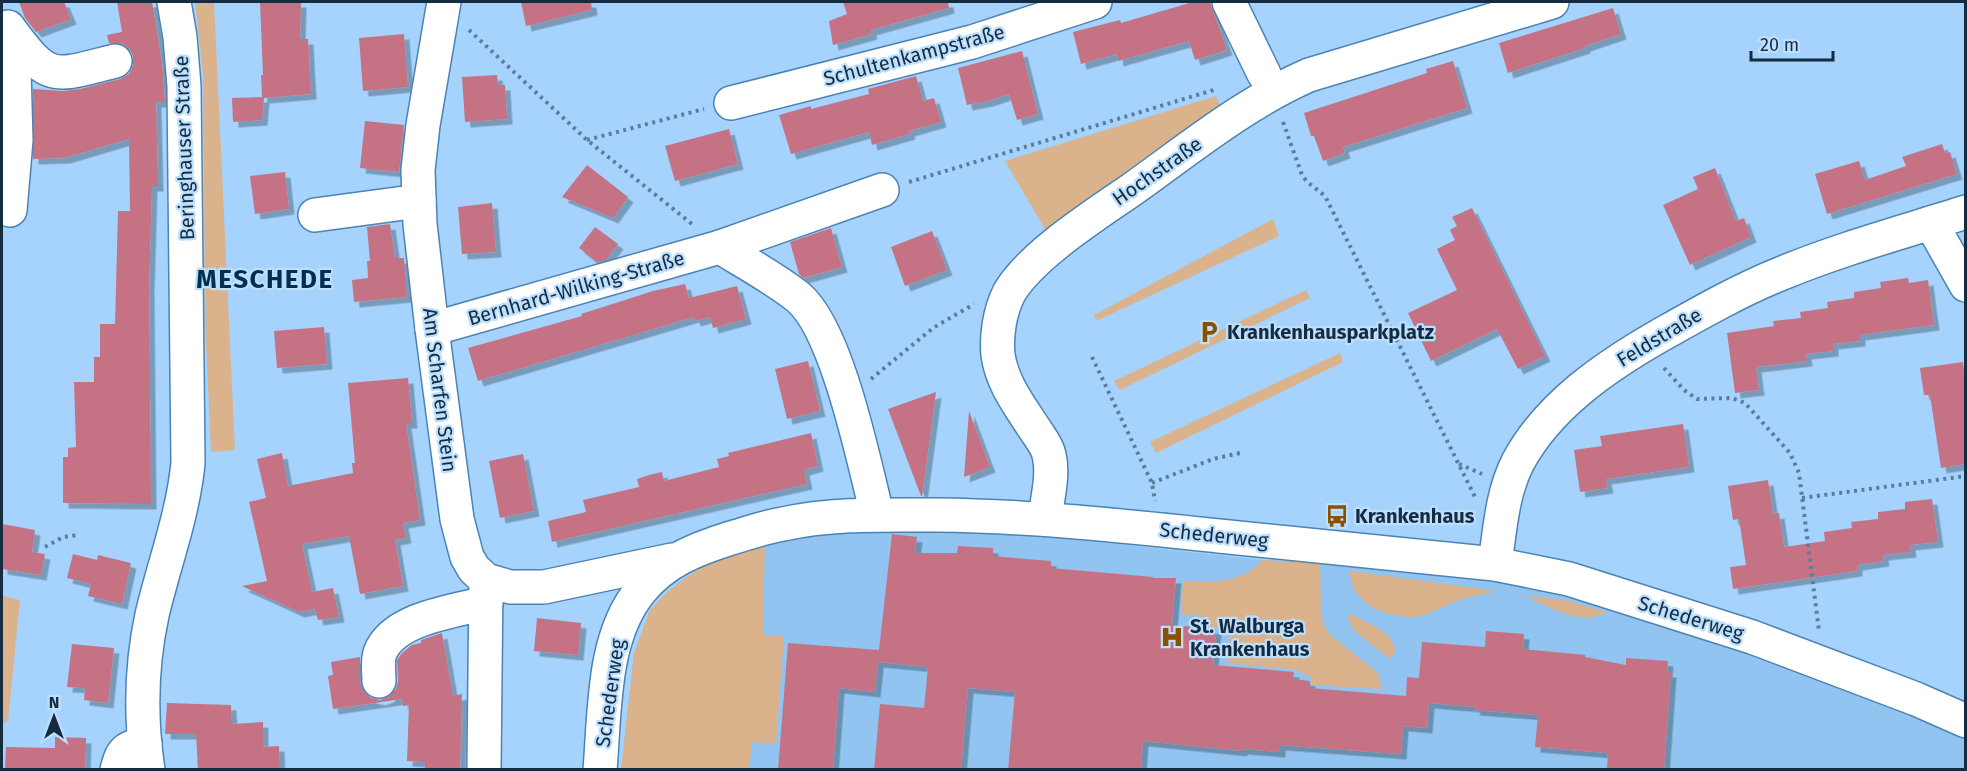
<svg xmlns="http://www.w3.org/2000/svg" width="1967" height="771" viewBox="0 0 1967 771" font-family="'Fira Sans',sans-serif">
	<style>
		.built { fill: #91c4f0 }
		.green { fill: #dab38d }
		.building { fill: #c67285; filter: url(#shadow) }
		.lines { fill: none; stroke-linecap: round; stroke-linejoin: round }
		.minor-casing { stroke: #4b83b3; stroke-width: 36 }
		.path { stroke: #5b7d9c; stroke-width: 4; stroke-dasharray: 3 4.5; stroke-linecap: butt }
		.minor { stroke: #fff; stroke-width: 33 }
		.labels { text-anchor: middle; stroke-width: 4.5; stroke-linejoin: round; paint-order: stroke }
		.street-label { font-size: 20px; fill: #152c40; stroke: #bddffe }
		.poi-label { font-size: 20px; font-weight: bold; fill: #152c40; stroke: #bddffe; text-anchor: start }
		.district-label { font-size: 26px; font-weight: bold; letter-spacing: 1.5px; fill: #012f50; stroke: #bddffe }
	</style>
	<defs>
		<filter id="shadow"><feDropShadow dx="5.5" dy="5.5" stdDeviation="0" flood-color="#0004"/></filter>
	</defs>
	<rect width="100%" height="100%" fill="#a5d3fd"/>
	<polygon class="built" points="876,529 1006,532 1262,560 1366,564 1505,582 1557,593 1581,599 1586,603 1662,622 1885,705 1966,740 1965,770 621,770 634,653 650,610 667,592 684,578 765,537"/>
	<g class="green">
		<polygon points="195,2 214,2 235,450 211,452 205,322 203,75"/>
		<polygon points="1216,96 1225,116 1049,236 1005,161"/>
		<polygon points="1273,219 1279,236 1096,321 1094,315"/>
		<polygon points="1306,290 1310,298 1120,390 1114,381"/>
		<polygon points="1340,353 1343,362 1156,453 1150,442"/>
		<polygon points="765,537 763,635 784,636 776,744 752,742 749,769 621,770 634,653 650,610 667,592 709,561"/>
		<path d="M1262,560l58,3 1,49 2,11 6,11 49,39 4,16 -70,-4v-8l-20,-8 -64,-6 2,-34 -29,-3v-10l-20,-2 2,-33c28,2 60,2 79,-21z"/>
		<path d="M1350,571l147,20c-11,3 -24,5 -36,8 -14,5 -33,17 -47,18 -29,1 -64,-14 -64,-46z"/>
		<polygon points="2,596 20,600 8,720 2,725"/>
		<path d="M1525,596l40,4 42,12c-27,15 -57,-5 -82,-16z"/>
		<path d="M1350,613c17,12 44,16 45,40l-5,6 -32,-25 -6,-7 -4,-11z"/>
	</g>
	<g class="building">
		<polygon points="19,2 64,2 71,19 36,32 25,18"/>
		<polygon points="117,2 152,2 162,62 165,102 156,102 158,186 152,186 149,288 151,504 63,503 63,457 68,457 68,448 76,447 74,382 94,382 94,357 100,357 100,324 115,324 118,211 130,211 129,139 65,158 33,159 33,89 63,91 80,89 120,79 129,74 133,65 133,56 129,48 121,43 109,43 107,35 122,32"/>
		<polygon points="260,2 301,2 300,39 308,39 311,94 264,98 262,120 233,122 232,98 262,97 261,75 263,75"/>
		<polygon points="521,2 591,2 592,10 526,26"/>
		<polygon points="843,2 948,2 949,8 871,30 872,34 833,45 829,21 847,14"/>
		<polygon points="1193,2 1210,2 1227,50 1195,60 1189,41 1118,61 1117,54 1081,64 1073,32 1120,20 1121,23"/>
		<polygon points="1613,8 1621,34 1585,46 1585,48 1508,73 1499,43"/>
		<polygon points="404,34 408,87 363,91 359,38"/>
		<polygon points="1022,51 1038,114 1017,120 1009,94 988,101 967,105 958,68"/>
		<polygon points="1453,61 1467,108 1343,147 1345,153 1323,161 1314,136 1311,136 1304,113 1427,73 1426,69"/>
		<polygon points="497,75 498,85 505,85 507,119 465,122 462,77"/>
		<polygon points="916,76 923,101 934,98 941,122 909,131 910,134 872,145 869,132 791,154 779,115 811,106 811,109 869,94 868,89"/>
		<polygon points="365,121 404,125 399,172 360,168"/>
		<polygon points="729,129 738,164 675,181 665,146"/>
		<polygon points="1942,144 1945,153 1950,152 1957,174 1827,214 1815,174 1859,161 1865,180 1906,166 1902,157"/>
		<polygon points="587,165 628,197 613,218 562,197"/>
		<polygon points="1715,168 1736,221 1744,218 1751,237 1690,265 1663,205 1698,189 1693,177"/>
		<polygon points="285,172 289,209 255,214 250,176"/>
		<polygon points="492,203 496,252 462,254 458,207"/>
		<polygon points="1472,208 1545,356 1518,369 1497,329 1431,361 1408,313 1457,290 1437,249 1455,240 1450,230 1457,226 1452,217"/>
		<polygon points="390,224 395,258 404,258 407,297 354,302 352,280 368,278 367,261 370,261 367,227"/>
		<polygon points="595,227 618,244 606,260 597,262 579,248"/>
		<polygon points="831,228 842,267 803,278 799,274 790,242"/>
		<polygon points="932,231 947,270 905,286 891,247"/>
		<polygon points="1908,278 1909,283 1928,280 1934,325 1860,335 1860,341 1833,344 1833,351 1806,354 1807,361 1756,367 1759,390 1735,393 1727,333 1774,326 1773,321 1801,318 1800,312 1828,308 1827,302 1854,298 1854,292 1881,288 1880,282"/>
		<polygon points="685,284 689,298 737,286 746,319 713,328 710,317 695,321 691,307 694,317 478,381 468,348 582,316 581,314 653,291"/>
		<polygon points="324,327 327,364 277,368 274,331"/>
		<polygon points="808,361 820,411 787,419 775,369"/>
		<polygon points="1963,362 1965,383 1965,464 1941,468 1930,395 1924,395 1920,368"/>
		<polygon points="408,378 412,423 406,423 420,520 403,523 406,538 395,540 403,586 360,594 349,536 302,544 312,592 333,588 339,617 318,620 315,609 299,612 242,586 267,581 249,502 266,498 257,459 282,453 288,486 353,473 352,463 355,463 348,383"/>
		<polygon points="936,392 922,496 921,496 888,409"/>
		<polygon points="969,411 990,467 964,477"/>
		<polygon points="1683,424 1689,467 1606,479 1608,488 1580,492 1574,450 1602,446 1600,436"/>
		<polygon points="811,433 818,466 804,470 807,484 552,542 548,521 586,512 583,500 639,487 637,479 649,475 662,472 664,481 719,467 717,459 729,456 728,453"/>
		<polygon points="523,454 534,511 500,518 489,461"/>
		<polygon points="1768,480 1773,514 1779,513 1784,547 1825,541 1824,532 1852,528 1851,522 1878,519 1878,512 1905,509 1905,502 1932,499 1938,542 1910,545 1911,552 1883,555 1884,561 1857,565 1857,571 1733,589 1730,567 1746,565 1739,519 1733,520 1728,486"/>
		<polygon points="2,524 35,530 32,552 45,554 41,575 2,569"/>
		<polygon points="892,534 917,537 915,553 957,553 958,546 993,548 993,556 1051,561 1051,568 1153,577 1153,578 1176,578 1172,625 1216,629 1213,665 1294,672 1293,679 1310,681 1310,688 1406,696 1407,677 1419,678 1422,642 1485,647 1486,631 1524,634 1523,649 1585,655 1585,657 1626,665 1626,658 1668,661 1667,672 1671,672 1664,770 1607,770 1608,753 1535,747 1538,715 1474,710 1475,707 1429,703 1427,728 1403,726 1401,754 1280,745 1280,752 1242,749 1242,751 1143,741 1141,770 1008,770 1015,692 968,688 961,770 874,770 880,704 924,708 928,667 878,662 879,655 875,692 839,688 833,770 778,770 788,643 879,650"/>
		<polygon points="73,554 97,560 98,555 131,563 122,604 88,596 91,584 67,578"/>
		<polygon points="537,618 581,623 578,655 534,651"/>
		<polygon points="442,633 453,696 462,694 460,770 425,770 425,762 407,761 409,705 403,706 402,699 333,709 328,676 333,675 331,662 360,657 360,681 363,691 371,698 380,700 388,697 396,689 398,681 397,660 402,653 412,645 421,643 421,640"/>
		<polygon points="72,644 114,648 108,703 84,700 85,688 67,687"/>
		<polygon points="167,703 231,705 232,724 263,722 263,747 279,746 280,770 198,770 196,734 165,734"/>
		<polygon points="55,737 86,738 85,770 5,770 6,747 55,748"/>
	</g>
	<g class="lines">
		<g class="minor-casing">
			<g id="minor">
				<polyline points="444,2 423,125 418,170 420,224 432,329 457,519 467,557 474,569 486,580 510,587 544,587 672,560"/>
				<polyline points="1229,2 1264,74"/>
				<path d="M8,27c41,56 44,50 107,34"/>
				<polyline points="731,103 972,42 1095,2"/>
				<polyline points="10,210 16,140 13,34"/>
				<polyline points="315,215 419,201"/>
				<polyline points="1931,223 1966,285"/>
				<polyline points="720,247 882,190"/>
				<path d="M432,329l288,-82c26,16 54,31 78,50 39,32 66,165 79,217"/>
				<path d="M1045,519c2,-20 9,-44 4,-64 -2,-10 -10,-19 -15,-27 -15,-23 -32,-45 -36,-73 -2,-20 2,-44 11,-62 22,-38 88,-79 125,-105 56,-40 111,-85 175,-113l243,-73"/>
				<path d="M1495,564c5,-35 7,-71 23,-102 30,-56 87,-95 141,-126 39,-22 79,-45 121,-62 60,-25 123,-42 186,-62"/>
				<path d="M379,681c0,-9 -2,-19 1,-28 13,-35 75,-42 106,-50"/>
				<path d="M117,770c5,-20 8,-22 28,-26"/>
				<path d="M148,770c-8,-53 -7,-104 4,-155 12,-51 31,-100 36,-152l-4,-377 -4,-49 -6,-35"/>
				<polyline points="484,770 486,580"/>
				<path d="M600,770c5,-59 2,-133 41,-180 24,-29 55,-41 90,-52 17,-5 34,-11 52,-14 51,-11 102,-9 154,-9 95,1 188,11 282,21 92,9 184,18 276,28l74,15 183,58 164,62 50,22"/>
			</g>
		</g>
		<g class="path">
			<polyline points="469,30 587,140 692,224"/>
			<path d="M1283,122l19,53c6,10 17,14 24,23l149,299"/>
			<polyline points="587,140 704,109"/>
			<polyline points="909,182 1217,89"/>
			<polyline points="1092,357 1152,483 1155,501"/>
			<polyline points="1664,368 1684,390 1697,399 1732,398 1745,403 1790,453 1799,473 1819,631"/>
			<polyline points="871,379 933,328 974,304"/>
			<polyline points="1459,464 1482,474"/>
			<polyline points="1152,483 1213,459 1240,453"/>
			<polyline points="1802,498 1966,476"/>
			<polyline points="45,547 63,537 79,535"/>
		</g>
		<use href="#minor" class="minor"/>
	</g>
	<defs>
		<g id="parking-bare" transform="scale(1.8)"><path d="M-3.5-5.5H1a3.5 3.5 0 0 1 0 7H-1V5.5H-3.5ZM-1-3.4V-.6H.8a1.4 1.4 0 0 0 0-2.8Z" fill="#885202" stroke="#bddffe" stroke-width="2.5" paint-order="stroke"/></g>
		<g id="bus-bare" transform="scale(1.8)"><path d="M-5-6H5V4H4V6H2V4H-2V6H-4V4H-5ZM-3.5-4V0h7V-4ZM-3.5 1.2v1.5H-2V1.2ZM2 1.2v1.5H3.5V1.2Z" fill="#885202" stroke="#bddffe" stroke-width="2.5" paint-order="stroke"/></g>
		<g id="hospital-bare" transform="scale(1.8)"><path d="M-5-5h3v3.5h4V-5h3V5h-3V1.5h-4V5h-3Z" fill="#885202" stroke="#bddffe" stroke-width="2.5" paint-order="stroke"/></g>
	</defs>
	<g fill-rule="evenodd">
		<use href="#parking-bare" x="1209" y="332"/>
		<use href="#bus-bare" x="1337" y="516"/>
		<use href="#hospital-bare" x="1172" y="637"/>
	</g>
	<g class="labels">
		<g class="street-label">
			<text transform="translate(914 55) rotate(-15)" y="7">Schultenkampstraße</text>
			<text transform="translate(184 148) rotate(-92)" y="7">Beringhauser Straße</text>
			<text transform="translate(1157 171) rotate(-35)" y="7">Hochstraße</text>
			<text transform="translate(576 288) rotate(-16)" y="7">Bernhard-Wilking-Straße</text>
			<text transform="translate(1659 337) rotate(-31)" y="7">Feldstraße</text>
			<text transform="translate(440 390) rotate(83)" y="7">Am Scharfen Stein</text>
			<text transform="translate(1214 535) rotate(6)" y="7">Schederweg</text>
			<text transform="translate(1691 618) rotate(17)" y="7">Schederweg</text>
			<text transform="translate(610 693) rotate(-82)" y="7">Schederweg</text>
		</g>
		<g class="poi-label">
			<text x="1227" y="339">Krankenhausparkplatz</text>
			<text x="1355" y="523">Krankenhaus</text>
			<text x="1190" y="633">St. Walburga<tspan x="1190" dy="23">Krankenhaus</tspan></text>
		</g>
		<g class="district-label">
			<text x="265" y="288">MESCHEDE</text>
		</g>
	</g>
	<rect width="1967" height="771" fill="none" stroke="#152c40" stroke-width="6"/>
	<g transform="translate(54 717)" stroke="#bddffe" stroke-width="4.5" paint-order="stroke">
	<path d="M0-4.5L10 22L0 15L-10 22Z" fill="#152c40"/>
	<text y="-9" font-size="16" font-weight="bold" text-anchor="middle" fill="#152c40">N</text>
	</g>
	<path d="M1751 51v9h82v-9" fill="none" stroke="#152c40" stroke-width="3"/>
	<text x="1760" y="51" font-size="18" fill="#152c40" stroke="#bddffe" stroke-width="4.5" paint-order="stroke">20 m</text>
</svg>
